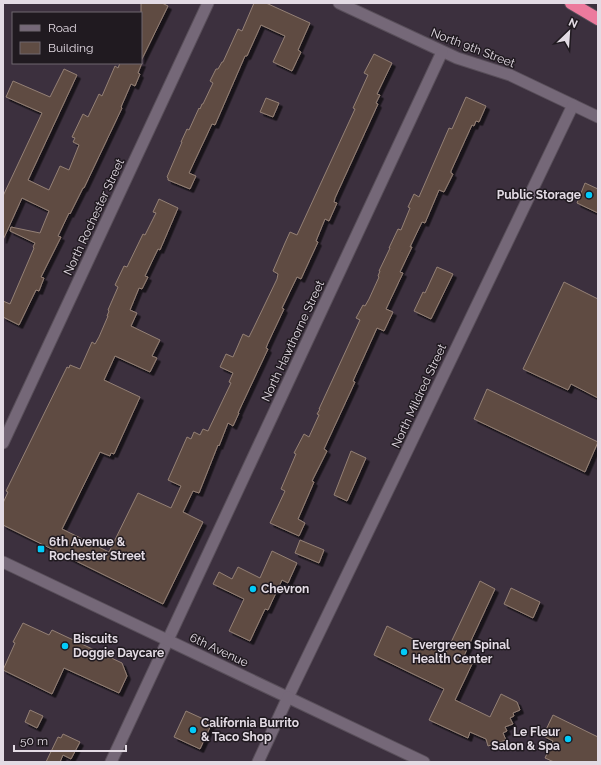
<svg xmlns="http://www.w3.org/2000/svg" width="601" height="765" viewBox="0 0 601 765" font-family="Raleway,sans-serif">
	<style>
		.building { fill: #5f4c43; stroke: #948075; filter: url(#shadow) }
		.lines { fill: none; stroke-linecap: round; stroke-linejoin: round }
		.minor-casing { stroke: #594f5a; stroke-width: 13 }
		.tertiary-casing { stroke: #594f5a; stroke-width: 13 }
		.secondary-casing { stroke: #594f5a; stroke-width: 13 }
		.motorway-casing { stroke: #594f5a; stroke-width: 14 }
		.minor { stroke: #756878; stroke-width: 11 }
		.tertiary { stroke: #756878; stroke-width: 11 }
		.secondary { stroke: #756878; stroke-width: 11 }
		.motorway { stroke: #ec7a9d; stroke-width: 12 }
		.poi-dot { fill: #02cbf9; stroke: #201a20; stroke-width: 1.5 }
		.labels { text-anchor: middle; stroke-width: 3; stroke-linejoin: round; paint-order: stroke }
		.street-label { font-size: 12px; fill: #e3dbe4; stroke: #201a20 }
		.poi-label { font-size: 12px; font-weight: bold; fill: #e3dbe4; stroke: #201a20; text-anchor: start }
	</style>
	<defs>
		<filter id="shadow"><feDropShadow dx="3.5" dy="3.5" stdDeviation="0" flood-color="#0009"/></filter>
	</defs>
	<rect width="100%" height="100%" fill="#3c303e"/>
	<g class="building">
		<polygon points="141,3 162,3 168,6 141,61"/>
		<polygon points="254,3 266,3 310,23 298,50 301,52 292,71 273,62 285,36 261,25 247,56 245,56 215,125 212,124 189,173 196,176 190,189 168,180 168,178 167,177 182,142 181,142 187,129 189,130 199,108 200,109 202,104 203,104 213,83 210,81 216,69 218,69 222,62 223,62 238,29 242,31"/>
		<polygon points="374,54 392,63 377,94 380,95 376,103 378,104 335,198 334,202 337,203 329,221 325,219 316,241 318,242 312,255 301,279 297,277 282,308 284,309 268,343 266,348 268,349 238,413 239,413 233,426 228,423 219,446 218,445 199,493 193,491 183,512 203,522 163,604 3,525 3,503 8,492 6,491 67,367 69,368 70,365 80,369 92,342 95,344 99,337 108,316 107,316 109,311 108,310 118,287 115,285 124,266 127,267 143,234 145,235 156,213 153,212 159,199 178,208 160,250 158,249 145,276 148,277 142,289 139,288 130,310 137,313 131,326 160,340 152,356 157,358 150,372 115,356 104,380 140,397 114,454 111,453 110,456 100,452 62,529 109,552 138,493 171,508 181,486 168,480 187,437 191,439 194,432 200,435 203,429 208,431 231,383 229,382 233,373 220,367 226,354 233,357 243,334 249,337 254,327 277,279 278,274 273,271 285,243 290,232 297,235 355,109 353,108 368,75 364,73"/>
		<polygon points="120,63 142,63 138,73 140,74 135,86 131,84 121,107 122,108 84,188 83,188 70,214 69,213 58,236 61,237 41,277 44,278 39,291 36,290 19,325 3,317 3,301 10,304 34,248 33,247 35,243 10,231 11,227 40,233 49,211 22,198 3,240 3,196 42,113 6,97 13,81 50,97 64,69 77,75 28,180 49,190 60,166 69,170 79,145 73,142 75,138 72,137 83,114 88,117 99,94 102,96 115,66 118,68"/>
		<polygon points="466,97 486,106 479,122 476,121 474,126 472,125 451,171 451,173 453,174 444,192 439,190 425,223 422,222 410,247 412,247 400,272 403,273 386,309 393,312 384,331 377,328 353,381 355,382 324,449 327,451 312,481 314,482 298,519 305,523 299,536 270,523 285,491 281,489 296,454 294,453 304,434 309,437 319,415 317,414 320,409 319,409 360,320 356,318 363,305 365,306 369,299 379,277 378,276 380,271 379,271 390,248 389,248 398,229 401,230 410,208 408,207 414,194 419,197 449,128 452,129"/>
		<polygon points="266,98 279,103 273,117 260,112"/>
		<polygon points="585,183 598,189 598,213 577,203"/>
		<polygon points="437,267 453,274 431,319 414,311 423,292 425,293"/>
		<polygon points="564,282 598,299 598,398 571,384 568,390 523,369"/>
		<polygon points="487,389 598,442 585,472 474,419"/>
		<polygon points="351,451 366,458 347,501 334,495"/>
		<polygon points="300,540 324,550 319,563 295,553"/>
		<polygon points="272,551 297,563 288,583 282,580 268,610 265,609 250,641 229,631 244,599 213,584 219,572 232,579 238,567 260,578"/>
		<polygon points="480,581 495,589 463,658 473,662 455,700 490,717 501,694 517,702 520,710 513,713 514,716 510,718 513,724 505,727 507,731 503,733 506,740 488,746 486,739 470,732 468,738 429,720 444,689 374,655 387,626 445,655"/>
		<polygon points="511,588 540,602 533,618 504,604"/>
		<polygon points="23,623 49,635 52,630 122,663 127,676 119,693 64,668 52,694 3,670 15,643 13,642"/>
		<polygon points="30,710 43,716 37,728 25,722"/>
		<polygon points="186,711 212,723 200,749 174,737"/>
		<polygon points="553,715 598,737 598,762 554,762 545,758 553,741 543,736"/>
		<polygon points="63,734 80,742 71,759 63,755 60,762 46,762 58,737 61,738"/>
	</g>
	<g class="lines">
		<g class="minor-casing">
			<g id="minor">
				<polyline points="339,3 457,58 510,75 573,105"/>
				<polyline points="3,443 208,3"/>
				<polyline points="111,762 442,52"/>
			</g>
		</g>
		<g class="tertiary-casing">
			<polyline id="tertiary" points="288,697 405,455 573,105 598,117"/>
		</g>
		<g class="secondary-casing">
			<g id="secondary">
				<polyline points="3,562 424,762"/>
				<polyline points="258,762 288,697"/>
			</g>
		</g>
		<g class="motorway-casing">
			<polyline id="motorway" points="571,3 598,19"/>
		</g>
		<use href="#minor" class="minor"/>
		<use href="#tertiary" class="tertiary"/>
		<use href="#secondary" class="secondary"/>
		<use href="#motorway" class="motorway"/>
	</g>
	<g class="poi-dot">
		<circle cx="589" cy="195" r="4"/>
		<rect x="37" y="545" width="8" height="8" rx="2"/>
		<circle cx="253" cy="589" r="4"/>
		<circle cx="65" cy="646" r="4"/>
		<circle cx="404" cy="652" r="4"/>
		<circle cx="193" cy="730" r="4"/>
		<circle cx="568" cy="739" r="4"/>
	</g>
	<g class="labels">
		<g class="street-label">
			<text transform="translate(473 48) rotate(21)" y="4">North 9th Street</text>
			<text transform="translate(94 217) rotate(-65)" y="4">North Rochester Street</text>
			<text transform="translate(293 341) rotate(-65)" y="4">North Hawthorne Street</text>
			<text transform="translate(419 396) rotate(-65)" y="4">North Mildred Street</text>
			<text transform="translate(219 650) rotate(25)" y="4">6th Avenue</text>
		</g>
		<g class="poi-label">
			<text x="581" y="199" text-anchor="end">Public Storage</text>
			<text x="49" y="546">6th Avenue &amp;<tspan x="49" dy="14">Rochester Street</tspan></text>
			<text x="261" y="593">Chevron</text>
			<text x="73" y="643">Biscuits<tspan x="73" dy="14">Doggie Daycare</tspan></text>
			<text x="412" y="649">Evergreen Spinal<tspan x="412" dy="14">Health Center</tspan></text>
			<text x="201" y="727">California Burrito<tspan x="201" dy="14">&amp; Taco Shop</tspan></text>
			<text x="560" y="736" text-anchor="end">Le Fleur<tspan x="560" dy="14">Salon &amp; Spa</tspan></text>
		</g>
	</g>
	<rect width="601" height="765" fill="none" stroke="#e3dbe4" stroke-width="8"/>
	<rect x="12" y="12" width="130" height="52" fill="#201a20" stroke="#6e676e"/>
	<rect x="20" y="25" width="20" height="6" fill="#756878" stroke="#6e676e"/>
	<text x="48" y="32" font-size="12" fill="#e3dbe4">Road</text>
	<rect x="20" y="42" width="20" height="12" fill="#5f4c43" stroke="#6e676e"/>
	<text x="48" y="52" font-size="12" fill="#e3dbe4">Building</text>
	<g transform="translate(569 32) rotate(25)" stroke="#201a20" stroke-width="3" paint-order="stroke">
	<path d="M0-3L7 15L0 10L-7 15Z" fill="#e3dbe4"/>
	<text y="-6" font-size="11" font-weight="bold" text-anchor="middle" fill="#e3dbe4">N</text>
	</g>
	<path d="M14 745v6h112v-6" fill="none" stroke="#e3dbe4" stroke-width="2"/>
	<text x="20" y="745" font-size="12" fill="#e3dbe4" stroke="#201a20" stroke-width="3" paint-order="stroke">50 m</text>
</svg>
